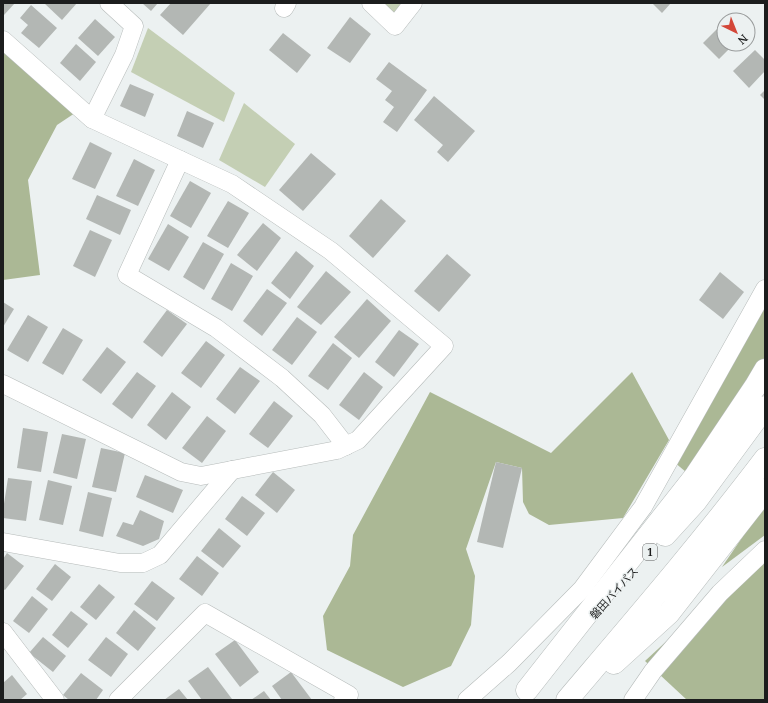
<svg xmlns="http://www.w3.org/2000/svg" width="768" height="703" viewBox="0 0 768 703" font-family="'Noto Serif','Noto Sans JP',serif">
	<style>
		.green { fill: #c4cfb4 }
		.forest { fill: #abb895 }
		.building { fill: #b3b7b4 }
		.lines { fill: none; stroke-linecap: round; stroke-linejoin: round }
		.minor-casing { stroke: #b6bbba; stroke-width: 19 }
		.trunk-casing { stroke: #b6bbba; stroke-width: 23 }
		.minor { stroke: #fff; stroke-width: 18 }
		.trunk { stroke: #fff; stroke-width: 22 }
		.labels { text-anchor: middle; stroke-width: 3; stroke-linejoin: round; paint-order: stroke }
		.shield { fill: #ecf1f1; stroke: #5a5d5d; stroke-width: 1 }
		.shield-label { font-size: 10px; font-weight: bold; fill: #1c1d1d }
		.street-label { font-size: 11px; fill: #1c1d1d; stroke: #ecf1f1 }
	</style>
	<rect width="100%" height="100%" fill="#ecf1f1"/>
	<g class="green">
		<polygon points="371,3 413,3 395,26"/>
		<polygon points="148,28 235,93 224,122 131,72"/>
		<polygon points="244,103 295,144 265,187 219,160"/>
	</g>
	<g class="forest">
		<polygon points="3,40 81,109 57,125 28,180 40,275 3,280"/>
		<polygon points="765,299 765,357 686,472 674,462"/>
		<polygon points="632,372 669,440 623,518 549,525 529,514 523,502 522,468 496,462 466,549 475,576 471,625 451,666 403,687 327,650 323,616 350,566 353,535 430,392 551,453"/>
		<polygon points="765,504 765,535 722,567"/>
		<polygon points="765,550 765,700 687,700 645,661"/>
	</g>
	<g class="building">
		<polygon points="3,3 15,3 4,15 3,14"/>
		<polygon points="44,3 77,3 62,20"/>
		<polygon points="142,3 158,3 151,11"/>
		<polygon points="171,3 211,3 183,35 160,15"/>
		<polygon points="652,3 671,3 662,13"/>
		<polygon points="31,5 57,28 39,48 21,33 28,25 20,18"/>
		<polygon points="350,17 371,34 350,63 327,48"/>
		<polygon points="95,19 115,37 98,56 78,38"/>
		<polygon points="724,22 724,44 734,44 719,59 703,43"/>
		<polygon points="283,33 311,55 297,73 269,50"/>
		<polygon points="76,44 96,62 80,81 60,63"/>
		<polygon points="755,50 765,60 765,71 749,88 733,71"/>
		<polygon points="389,62 427,90 397,132 383,122 394,107 385,100 392,91 376,79"/>
		<polygon points="130,84 154,94 145,117 120,106"/>
		<polygon points="765,90 765,100 760,95"/>
		<polygon points="434,96 475,131 448,162 437,152 443,145 414,120"/>
		<polygon points="187,111 214,123 203,148 177,136"/>
		<polygon points="90,142 112,153 95,189 72,179"/>
		<polygon points="311,153 336,174 303,211 279,190"/>
		<polygon points="134,159 155,170 138,206 116,196"/>
		<polygon points="190,181 211,193 191,228 170,216"/>
		<polygon points="97,195 131,210 120,235 86,219"/>
		<polygon points="381,199 406,221 373,258 349,236"/>
		<polygon points="228,201 249,213 228,248 207,236"/>
		<polygon points="263,223 281,238 257,271 237,255"/>
		<polygon points="168,224 189,237 169,271 148,259"/>
		<polygon points="90,230 112,240 95,277 73,266"/>
		<polygon points="203,242 224,254 204,290 183,277"/>
		<polygon points="296,251 314,266 290,299 271,283"/>
		<polygon points="447,254 471,275 439,312 414,291"/>
		<polygon points="231,263 253,276 232,311 211,299"/>
		<polygon points="326,271 351,292 321,325 297,307"/>
		<polygon points="720,272 744,292 723,319 699,300"/>
		<polygon points="267,289 287,303 262,336 243,321"/>
		<polygon points="367,299 391,321 359,358 334,337"/>
		<polygon points="3,302 14,309 3,327"/>
		<polygon points="167,310 187,324 162,357 143,342"/>
		<polygon points="28,315 48,327 28,362 7,350"/>
		<polygon points="297,317 317,332 292,365 272,350"/>
		<polygon points="63,328 83,340 63,375 42,363"/>
		<polygon points="399,330 419,344 394,377 375,362"/>
		<polygon points="206,341 225,355 201,388 181,373"/>
		<polygon points="333,343 352,358 328,390 308,376"/>
		<polygon points="107,347 126,362 101,394 82,380"/>
		<polygon points="240,367 260,381 235,414 216,399"/>
		<polygon points="137,372 156,386 132,419 112,404"/>
		<polygon points="364,372 383,387 359,420 339,405"/>
		<polygon points="172,392 191,407 166,440 147,425"/>
		<polygon points="274,401 293,416 268,448 249,434"/>
		<polygon points="207,416 226,431 202,463 182,448"/>
		<polygon points="23,428 48,432 41,472 17,468"/>
		<polygon points="62,434 86,439 77,479 53,473"/>
		<polygon points="101,448 125,453 116,492 92,487"/>
		<polygon points="496,462 522,468 503,548 477,542"/>
		<polygon points="273,472 295,490 277,513 255,495"/>
		<polygon points="145,475 183,490 173,513 136,497"/>
		<polygon points="8,478 32,481 26,521 3,518 3,510"/>
		<polygon points="48,480 72,486 63,525 39,520"/>
		<polygon points="88,492 112,498 103,537 79,531"/>
		<polygon points="242,496 265,513 247,536 225,519"/>
		<polygon points="140,510 164,521 159,539 143,546 116,536 123,522 133,525"/>
		<polygon points="219,528 241,546 223,568 201,551"/>
		<polygon points="7,553 24,566 5,590 3,589 3,559"/>
		<polygon points="197,556 219,573 202,596 179,579"/>
		<polygon points="55,564 71,577 52,601 36,589"/>
		<polygon points="152,581 175,598 157,621 134,604"/>
		<polygon points="99,584 115,597 96,620 80,607"/>
		<polygon points="32,596 48,609 29,633 13,621"/>
		<polygon points="134,610 156,628 138,651 116,633"/>
		<polygon points="71,611 88,624 68,648 52,635"/>
		<polygon points="43,637 66,656 53,672 29,653"/>
		<polygon points="106,637 128,654 111,677 88,660"/>
		<polygon points="235,640 259,672 240,687 215,654"/>
		<polygon points="208,667 232,699 231,700 202,700 188,681"/>
		<polygon points="291,672 312,700 282,700 272,686"/>
		<polygon points="81,673 103,690 96,700 69,700 63,695"/>
		<polygon points="12,675 27,694 20,700 3,700 3,683"/>
		<polygon points="179,689 188,700 164,700"/>
		<polygon points="264,691 271,700 251,700"/>
	</g>
	<g class="lines">
		<g class="minor-casing">
			<g id="minor">
				<polyline points="371,3 395,26 413,3"/>
				<polyline points="284,8 287,3"/>
				<polyline points="3,40 92,119 232,184 331,251 444,346 358,440 337,450 201,476 181,472 3,384"/>
				<polyline points="92,119 124,55 134,26 109,3"/>
				<polyline points="180,160 127,275 216,328 282,378 322,415 346,446"/>
				<polyline points="3,542 120,563 143,563 160,555 232,470"/>
				<polyline points="3,632 55,700"/>
				<polyline points="118,700 205,613 349,695 343,700"/>
				<polyline points="467,700 509,663 582,589 643,507 765,289"/>
				<polyline points="633,700 653,671 720,593 765,550"/>
			</g>
		</g>
		<g class="trunk-casing">
			<g id="trunk">
				<polyline points="665,535 696,501 765,407"/>
				<polyline points="614,663 669,613 765,490"/>
				<polyline points="527,690 696,475 755,387 765,370"/>
				<path d="M567,700c67,-79 135,-158 198,-241"/>
			</g>
		</g>
		<use href="#minor" class="minor"/>
		<use href="#trunk" class="trunk"/>
	</g>
	<g class="labels">
		<rect class="shield" x="643" y="544" width="14" height="16" rx="3"/>
		<g class="shield-label">
			<text x="650" y="556">1</text>
		</g>
		<g class="street-label">
			<text transform="translate(614 593) rotate(-48)" y="4">磐田バイパス</text>
		</g>
	</g>
	<rect width="768" height="703" fill="none" stroke="#1c1d1d" stroke-width="8"/>
	<g transform="translate(736 32) rotate(137)"><circle r="19" fill="#ecf1f1" stroke="#999c9c"/>
	<path d="M0-3L7 15L0 10L-7 15Z" fill="#d34638"/>
	<text y="-6" font-size="11" font-weight="bold" text-anchor="middle" fill="#1c1d1d">N</text>
	</g>
</svg>
